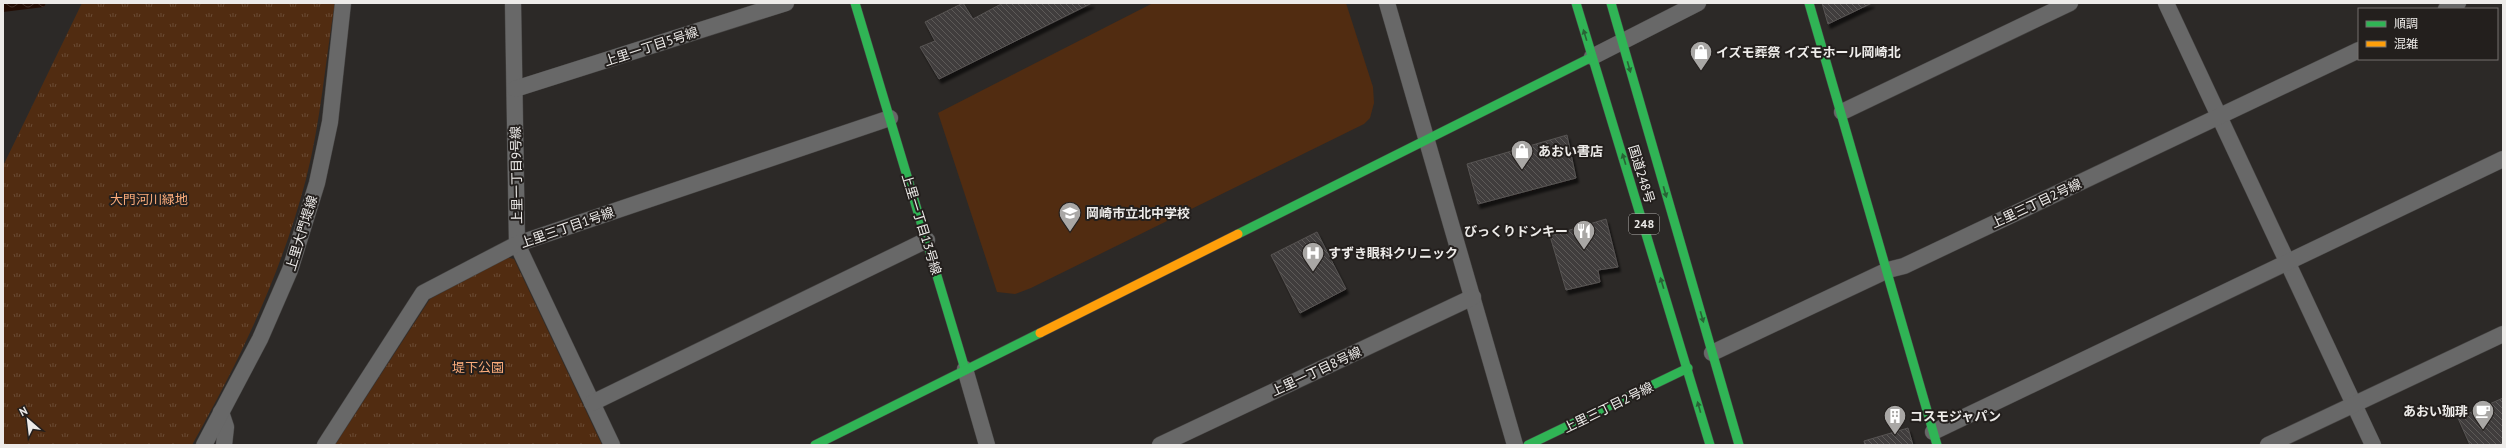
<svg xmlns="http://www.w3.org/2000/svg" width="2506" height="448" viewBox="0 0 2506 448" font-family="'PT Sans','Noto Sans JP',sans-serif">
	<style>
		.park { fill: url(#park-tufts) }
		.garden { fill: #512c11 }
		.water { fill: url(#water-waves) }
		.building { fill: url(#building-back-hatch); stroke: #575453; filter: url(#shadow) }
		.lines { fill: none; stroke-linecap: round; stroke-linejoin: round }
		.street-casing { stroke: #464443; stroke-width: 17 }
		.fast-casing { stroke: #464443; stroke-width: 10 }
		.slow-casing { stroke: #464443; stroke-width: 10 }
		.street { stroke: #686868; stroke-width: 16 }
		.fast { stroke: #30b455; stroke-width: 9 }
		.slow { stroke: #ff9f0a; stroke-width: 9 }
		.oneway { fill: #296236 }
		.labels { text-anchor: middle; stroke-width: 4; stroke-linejoin: round; paint-order: stroke }
		.shield { fill: #231f1d; stroke: #b0aeac; stroke-width: 1 }
		.shield-label { font-size: 12px; font-weight: bold; fill: #edebe9 }
		.street-label { font-size: 13px; fill: #edebe9; stroke: #231f1d }
		.poi-label { font-size: 13px; font-weight: bold; fill: #edebe9; stroke: #231f1d; text-anchor: start }
		.park-label { font-size: 13px; fill: #fbac7b; stroke: #231f1d }
	</style>
	<defs>
		<pattern id="park-tufts" width="24" height="20" patternUnits="userSpaceOnUse"><rect width="24" height="20" fill="#512c11"/><path d="M3 7l-1-3M5 7V3M7 7l1-3M15 17l-1-3M17 17v-4M19 17l1-3" fill="none" stroke="#6a4b34"/></pattern>
		<pattern id="water-waves" width="16" height="10" patternUnits="userSpaceOnUse"><rect width="16" height="10" fill="#230d04"/><path d="M0 5q4-4 8 0t8 0" fill="none" stroke="#433029"/></pattern>
		<pattern id="building-back-hatch" width="6" height="6" patternUnits="userSpaceOnUse"><rect width="6" height="6" fill="#413e3d"/><path d="M-1 5l2 2M0 0l6 6M5-1l2 2" fill="none" stroke="#5d5a59"/></pattern>
		<filter id="shadow"><feDropShadow dx="2.5" dy="4.5" stdDeviation="1" flood-color="#0009"/></filter>
	</defs>
	<rect width="100%" height="100%" fill="#2c2927"/>
	<g class="park">
		<path d="M82,3h253c-10,59 -14,118 -29,176 -25,96 -66,180 -114,266h-189v-279z"/>
		<polygon points="506,257 514,259 602,445 335,445 430,299"/>
	</g>
	<polygon class="garden" points="1153,3 1346,3 1373,87 1374,103 1370,118 1364,124 1031,288 1015,294 997,292 938,113"/>
	<polygon class="water" points="3,3 46,3 44,7 3,12"/>
	<g class="building">
		<polygon points="963,3 973,19 1003,3 1092,3 939,79 920,47 935,41 925,22"/>
		<polygon points="1822,3 1872,3 1828,24"/>
		<polygon points="1567,135 1576,178 1478,204 1467,164"/>
		<polygon points="1606,219 1618,267 1598,270 1600,282 1566,290 1550,236"/>
		<polygon points="1317,232 1346,289 1300,313 1271,255"/>
		<polygon points="2503,398 2503,445 2470,445 2458,418"/>
		<polygon points="1908,428 1913,445 1865,445 1864,441"/>
	</g>
	<g class="lines">
		<g class="street-casing">
			<g id="street">
				<polyline points="513,3 517,244 612,445"/>
				<polyline points="1387,3 1515,445"/>
				<polyline points="2166,3 2373,445"/>
				<polyline points="2446,9 2458,3"/>
				<polyline points="1592,57 1698,3"/>
				<polyline points="515,89 786,3"/>
				<polyline points="1842,112 2070,3"/>
				<polyline points="1712,353 1888,270 1904,266 2359,50"/>
				<polyline points="965,369 987,445"/>
				<polyline points="592,403 927,240"/>
				<polyline points="221,412 226,427 224,445"/>
				<polyline points="1933,432 2503,159"/>
				<polyline points="204,445 260,339 290,270 317,183 330,122 343,3"/>
				<polyline points="325,445 423,293 517,244 890,118"/>
				<polyline points="1160,445 1473,297"/>
				<polyline points="2268,445 2503,334"/>
			</g>
		</g>
		<g class="fast-casing">
			<g id="fast">
				<polyline points="855,3 965,369"/>
				<polyline points="1576,3 1710,445"/>
				<polyline points="1611,3 1739,445"/>
				<polyline points="1809,3 1937,445"/>
				<polyline points="1238,234 1592,57"/>
				<polyline points="815,445 1040,333"/>
				<polyline points="1528,445 1688,368"/>
			</g>
		</g>
		<g class="slow-casing">
			<polyline id="slow" points="1040,333 1238,234"/>
		</g>
		<use href="#street" class="street"/>
		<use href="#fast" class="fast"/>
		<use href="#slow" class="slow"/>
	</g>
	<defs><path id="oneway-solid" d="M-6-.8H1V-3.2L6.5 0L1 3.2V.8H-6Z"/></defs>
	<g class="oneway">
		<use href="#oneway-solid" transform="translate(1585 35) rotate(-107)"/>
		<use href="#oneway-solid" transform="translate(1629 67) rotate(74)"/>
		<use href="#oneway-solid" transform="translate(1624 159) rotate(-107)"/>
		<use href="#oneway-solid" transform="translate(1665 192) rotate(74)"/>
		<use href="#oneway-solid" transform="translate(1662 283) rotate(-107)"/>
		<use href="#oneway-solid" transform="translate(1702 317) rotate(74)"/>
		<use href="#oneway-solid" transform="translate(1699 407) rotate(-106)"/>
	</g>
	<defs>
		<g id="shop-pin" transform="scale(1.15)"><path d="M0 17L-7.5 6A9.5 9.5 0 1 1 7.5 6Z" fill="#a9a7a5" stroke="#231f1d"/><path d="M-5-2.5h2.3a2.7 3.5 0 0 1 5.4 0H5L5.5 6h-11ZM-1.5-2.5h3a1.5 2.3 0 0 0-3 0Z" fill="#fff"/></g>
		<g id="school-pin" transform="scale(1.15)"><path d="M0 17L-7.5 6A9.5 9.5 0 1 1 7.5 6Z" fill="#a9a7a5" stroke="#231f1d"/><path d="M0-5L7-2L0 1L-7-2ZM-4 1L0 2.5L4 1V4Q0 6-4 4Z" fill="#fff"/></g>
		<g id="restaurant-pin" transform="scale(1.15)"><path d="M0 17L-7.5 6A9.5 9.5 0 1 1 7.5 6Z" fill="#a9a7a5" stroke="#231f1d"/><path d="M-5-6h1v4h1v-4h1v4h1v-4h1v5L-1.5 .5V6h-2V.5L-5-1ZM5-6V6H3V1.5H1.5Q1.5-4 5-6Z" fill="#fff"/></g>
		<g id="hospital-pin" transform="scale(1.15)"><path d="M0 17L-7.5 6A9.5 9.5 0 1 1 7.5 6Z" fill="#a9a7a5" stroke="#231f1d"/><path d="M-5-5h3v3.5h4V-5h3V5h-3V1.5h-4V5h-3Z" fill="#fff"/></g>
		<g id="cafe-pin" transform="scale(1.15)"><path d="M0 17L-7.5 6A9.5 9.5 0 1 1 7.5 6Z" fill="#a9a7a5" stroke="#231f1d"/><path d="M-5.5-4.5H6V0H3Q3 3.5 0 3.5H-2.5Q-5.5 3.5-5.5 0ZM3-3.2v2h1.7v-2ZM-6 4.5H4V6H-6Z" fill="#fff"/></g>
		<g id="building-pin" transform="scale(1.15)"><path d="M0 17L-7.5 6A9.5 9.5 0 1 1 7.5 6Z" fill="#a9a7a5" stroke="#231f1d"/><path d="M-4-6H4V6H1V3H-1V6H-4ZM-2.5-4.3h1.7v1.8h-1.7ZM.8-4.3h1.7v1.8H.8ZM-2.5-1h1.7V.8h-1.7ZM.8-1h1.7V.8H.8Z" fill="#fff"/></g>
	</defs>
	<g fill-rule="evenodd">
		<use href="#shop-pin" x="1701" y="52"/>
		<use href="#shop-pin" x="1522" y="151"/>
		<use href="#school-pin" x="1070" y="213"/>
		<use href="#restaurant-pin" x="1584" y="231"/>
		<use href="#hospital-pin" x="1313" y="253"/>
		<use href="#cafe-pin" x="2483" y="411"/>
		<use href="#building-pin" x="1895" y="416"/>
	</g>
	<g class="labels">
		<rect class="shield" x="1629" y="214" width="30" height="20" rx="3"/>
		<g class="shield-label">
			<text x="1644" y="228">248</text>
		</g>
		<g class="street-label">
			<text transform="translate(651 46) rotate(-18)" y="5">上里一丁目5号線</text>
			<text transform="translate(1642 174) rotate(73)" y="5">国道248号</text>
			<text transform="translate(516 175) rotate(-91)" y="5">上里一丁目9号線</text>
			<text transform="translate(2036 203) rotate(-25)" y="5">上里三丁目2号線</text>
			<text transform="translate(922 224) rotate(73)" y="5">上里一丁目13号線</text>
			<text transform="translate(567 227) rotate(-19)" y="5">上里三丁目1号線</text>
			<text transform="translate(301 233) rotate(-73)" y="5">上里大門堤線</text>
			<text transform="translate(1316 371) rotate(-25)" y="5">上里一丁目8号線</text>
			<text transform="translate(1608 407) rotate(-26)" y="5">上里三丁目2号線</text>
		</g>
		<g class="poi-label">
			<text x="1716" y="57">イズモ葬祭 イズモホール岡崎北</text>
			<text x="1538" y="156">あおい書店</text>
			<text x="1086" y="218">岡崎市立北中学校</text>
			<text x="1568" y="236" text-anchor="end">びっくりドンキー</text>
			<text x="1328" y="258">すずき眼科クリニック</text>
			<text x="2468" y="416" text-anchor="end">あおい珈琲</text>
			<text x="1910" y="421">コスモジャパン</text>
		</g>
		<g class="park-label">
			<text x="149" y="204">大門河川緑地</text>
			<text x="478" y="372">堤下公園</text>
		</g>
	</g>
	<rect width="2506" height="448" fill="none" stroke="#edebe9" stroke-width="8"/>
	<rect x="2358" y="8" width="140" height="52" fill="#231f1d" stroke="#74716f"/>
	<rect x="2366" y="21" width="20" height="6" fill="#30b455" stroke="#74716f"/>
	<text x="2394" y="28" font-size="12" fill="#edebe9">順調</text>
	<rect x="2366" y="41" width="20" height="6" fill="#ff9f0a" stroke="#74716f"/>
	<text x="2394" y="48" font-size="12" fill="#edebe9">混雑</text>
	<g transform="translate(28 420) rotate(332)" stroke="#231f1d" stroke-width="3" paint-order="stroke">
	<path d="M0-3L7 15L0 10L-7 15Z" fill="#edebe9"/>
	<text y="-6" font-size="11" font-weight="bold" text-anchor="middle" fill="#edebe9">N</text>
	</g>
</svg>
